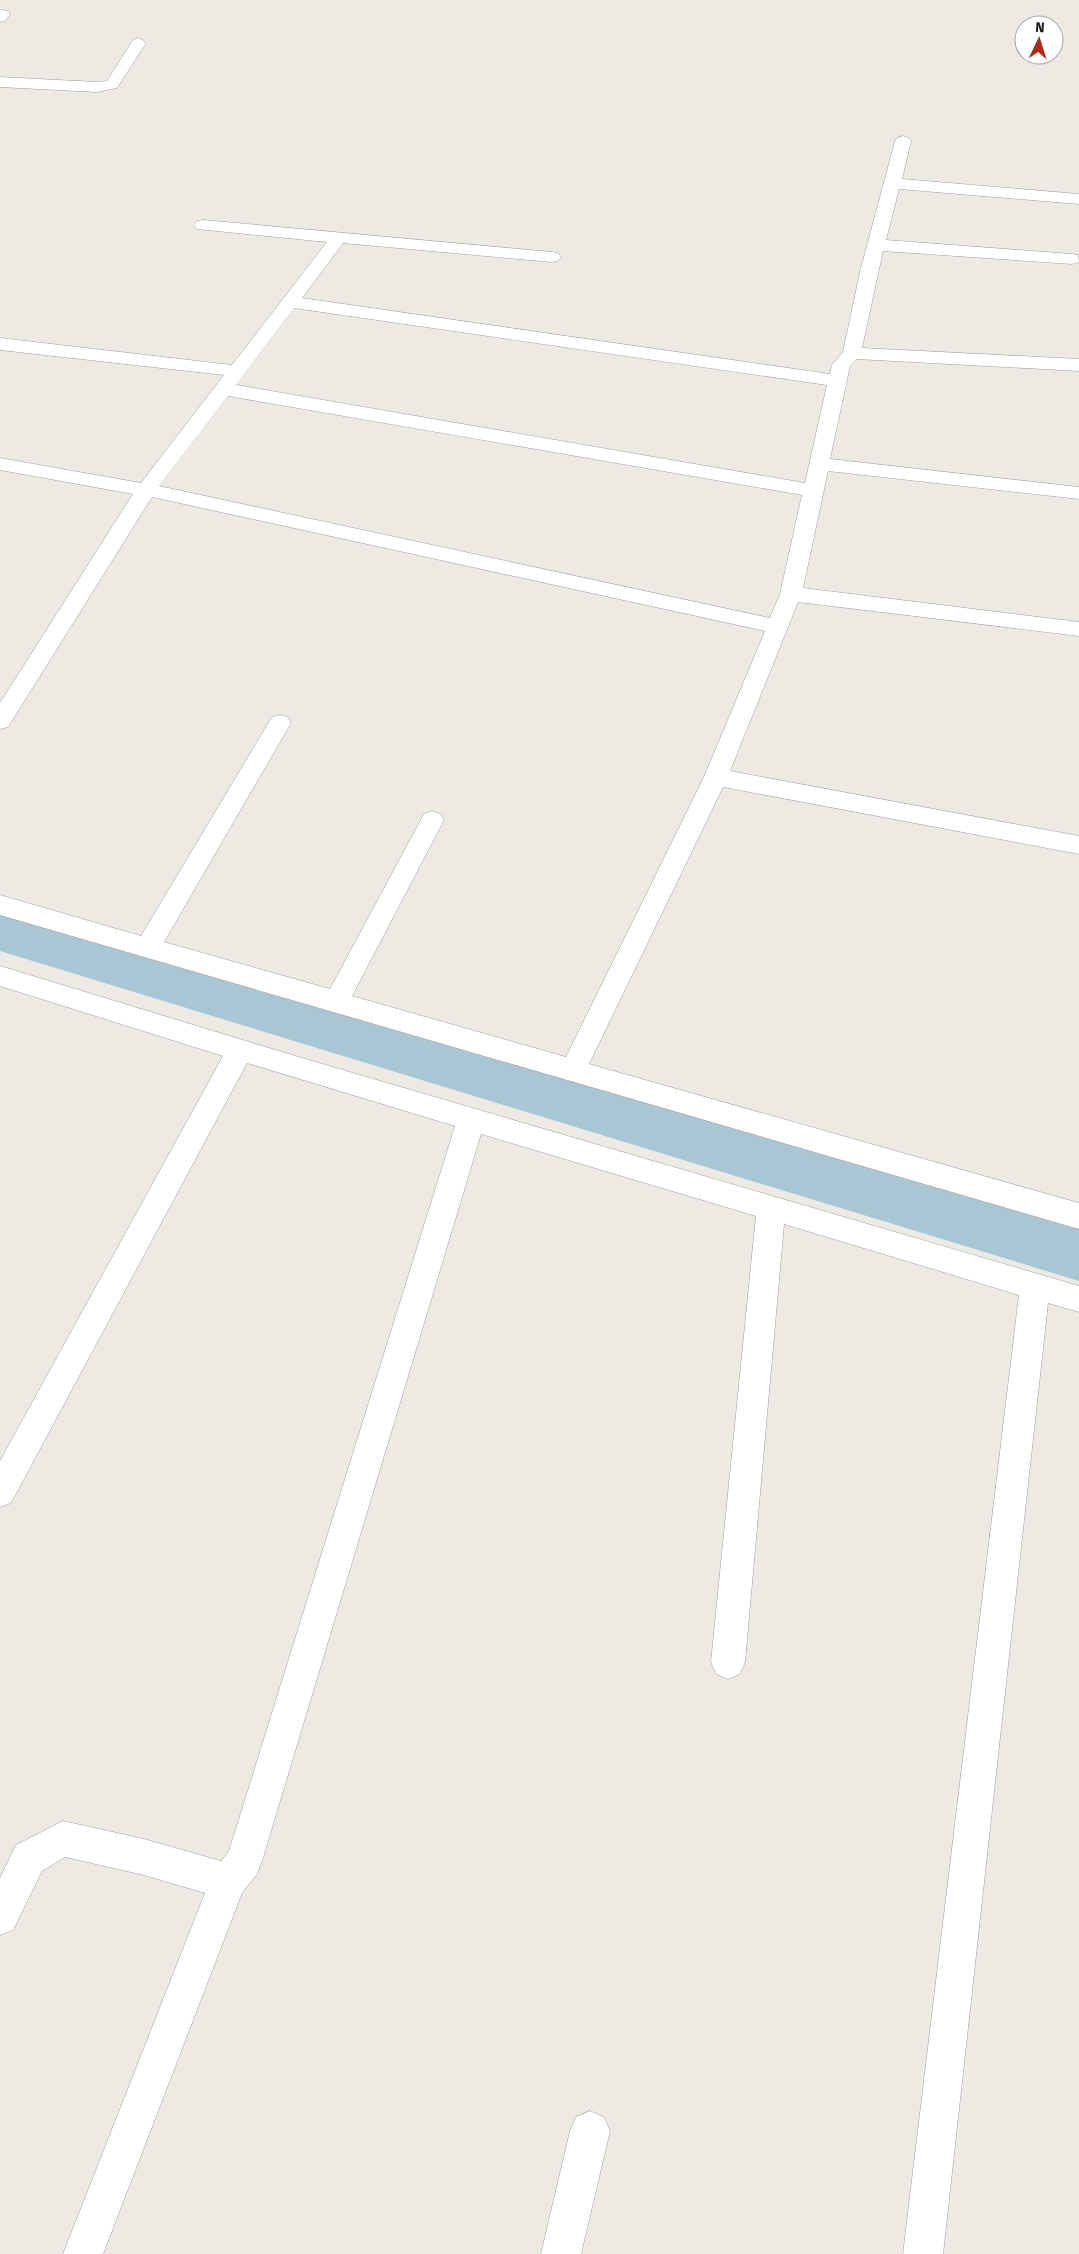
<svg xmlns="http://www.w3.org/2000/svg" width="1079" height="2254" viewBox="0 0 1079 2254" font-family="'Fira Sans',sans-serif">
	<style>
		.lines { fill: none; stroke-linecap: round; stroke-linejoin: round }
		.canal { fill: #a9c6d5; fill-rule: evenodd }
		.street-casing { stroke: #9d9d9d; stroke-width: 1 }
		.street { fill: #fff; fill-rule: evenodd }
	</style>
	<rect width="100%" height="100%" fill="#eceae3"/>
	<g class="lines">
		<polygon class="canal" points="0,909 1079,1227 1079,1281 0,951"/>
		<g class="street-casing">
			<g id="street">
				<polygon points="0,10 8,11 10,14 5,21 0,22"/>
				<polygon points="138,38 143,40 146,43 117,88 97,92 0,87 0,77 97,82 107,81 133,40"/>
				<path d="M903,136l6,2 2,3 -9,38 177,15v10l-180,-15 -13,51 186,14 6,1 1,7 -7,2 -189,-13 -21,97 217,11v12l-222,-12 -7,7 -20,93 249,28v12l-251,-28 -25,117 276,34v14l-281,-34 -68,169 349,65v18l-356,-67 -134,277 490,139v26l-1079,-314v-20l141,41 131,-219 8,-2 8,2 3,6 -127,219 166,47 94,-175 8,-3 8,3 4,6 -92,176 214,61 138,-280 61,-146 -613,-134 -144,230 -8,2v-26l133,-209 -133,-24v-12l141,25 83,-108 -224,-25v-12l232,27 95,-123 -130,-13 -3,-4 3,-4 6,-1 349,32 6,1 3,4 -3,4 -6,1 -209,-19 -41,55 528,76 2,-9 11,-13 17,-80 35,-131 2,-3zM294,308l533,77 -22,98 -569,-98zM228,396l574,99 -22,99 -10,24 -611,-132z"/>
				<polygon points="0,966 302,1058 1079,1286 1079,1312 1048,1303 943,2254 903,2254 1019,1295 784,1224 745,1662 740,1674 728,1679 716,1674 711,1662 756,1216 481,1134 262,1861 257,1874 242,1893 103,2254 63,2254 205,1893 144,1875 65,1857 42,1871 13,1930 0,1935 0,1878 16,1845 63,1821 144,1839 221,1861 229,1851 455,1126 247,1063 11,1503 0,1507 0,1461 223,1056 0,986"/>
				<polygon points="590,2111 604,2117 610,2131 581,2254 541,2254 570,2131 576,2117"/>
			</g>
		</g>
		<use href="#street" class="street"/>
	</g>
	<g transform="translate(1039 40) rotate(4)"><circle r="24" fill="#ffffff" stroke="#a4a4a4"/>
	<path d="M0-4L9 19L0 12L-9 19Z" fill="#af2819"/>
	<text y="-8" font-size="14" font-weight="bold" text-anchor="middle" fill="#1c1c1c">N</text>
	</g>
</svg>
